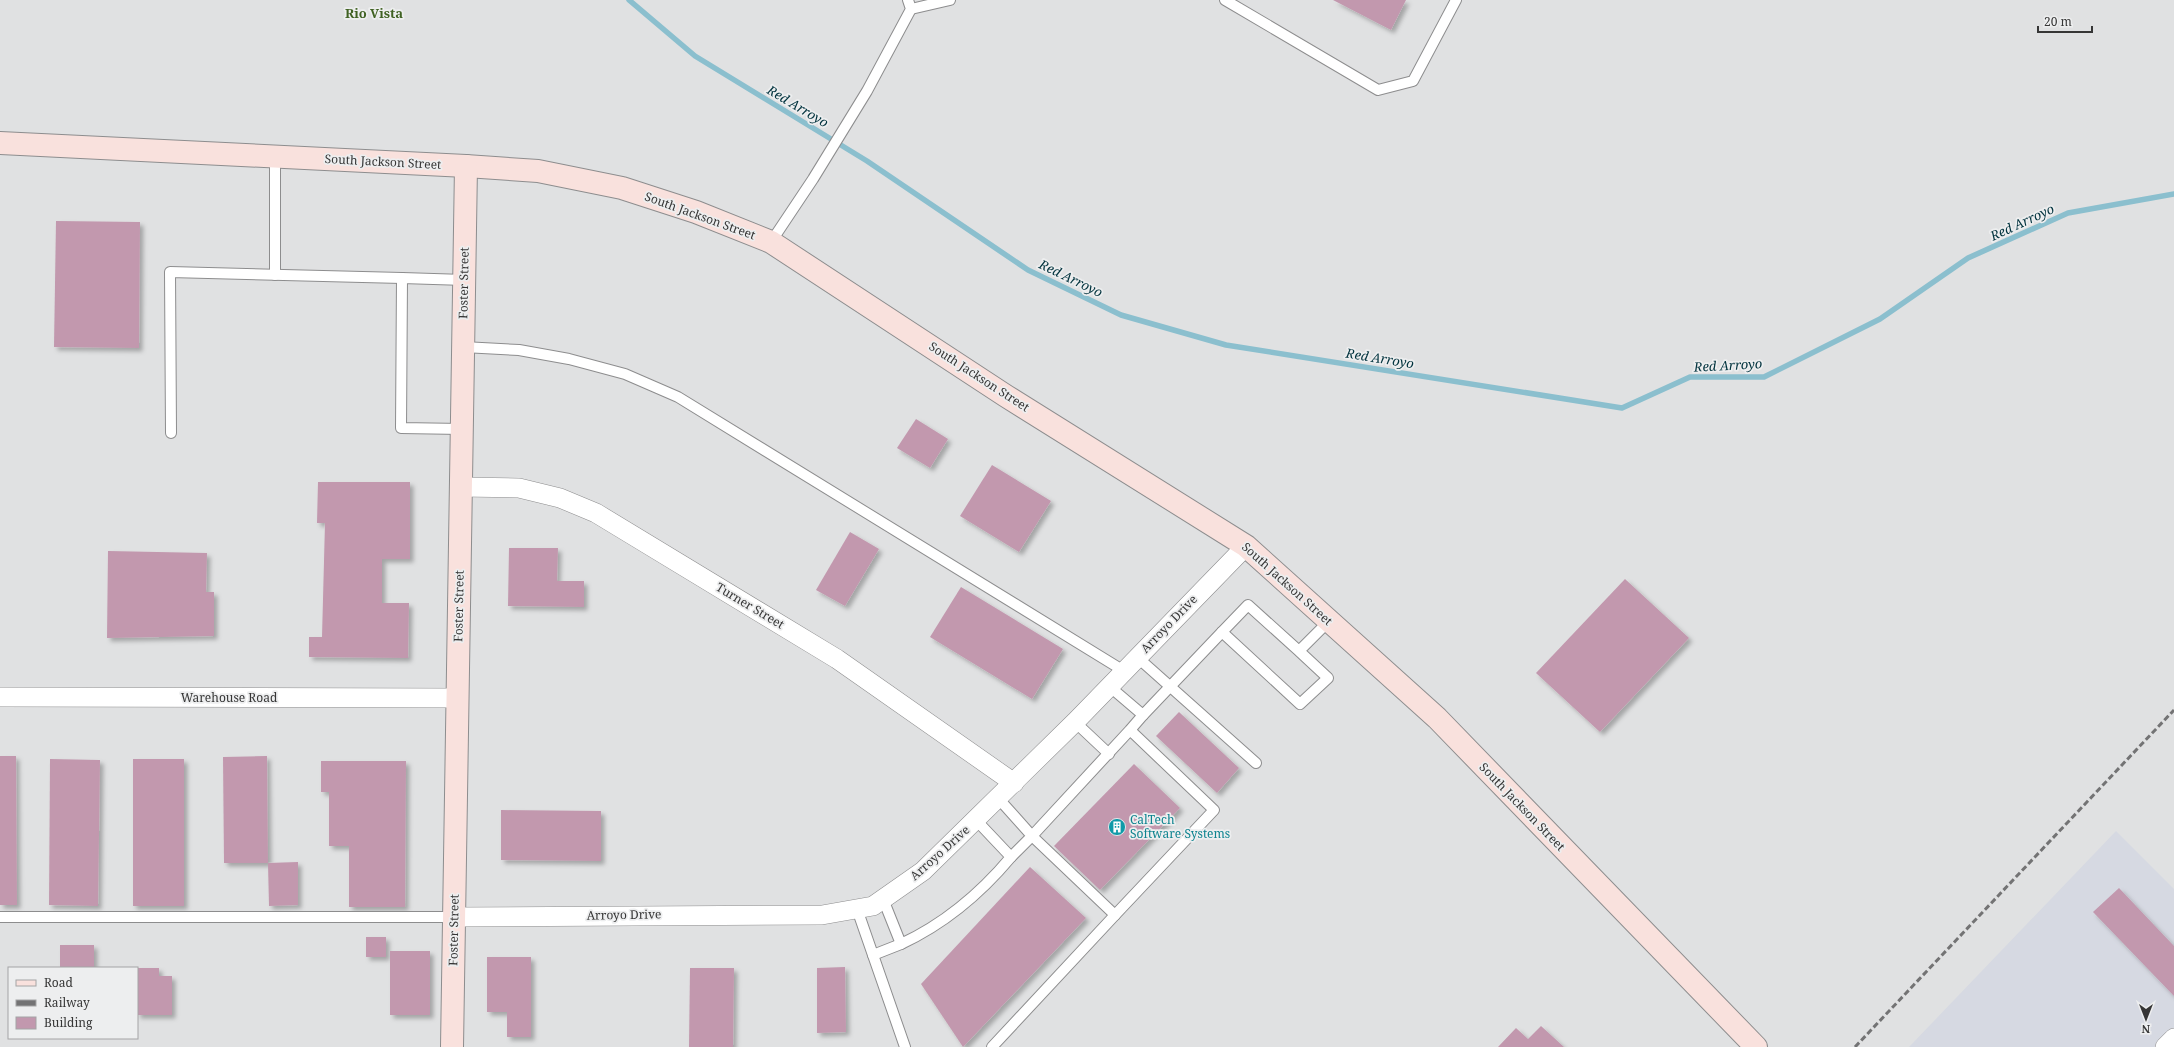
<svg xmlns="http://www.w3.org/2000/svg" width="2174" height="1047" viewBox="0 0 2174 1047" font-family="'Noto Serif',serif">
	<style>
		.built { fill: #d6d9e2 }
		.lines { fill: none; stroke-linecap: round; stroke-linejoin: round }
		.stream { stroke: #8bbfce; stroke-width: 5.5 }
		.building { fill: #c298ae; filter: url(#shadow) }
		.lane-casing { stroke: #8d8d8e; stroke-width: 12 }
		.street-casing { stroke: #8d8d8e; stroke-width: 20 }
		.secondary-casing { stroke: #8d8d8e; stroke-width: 24 }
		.lane { stroke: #fff; stroke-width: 10 }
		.street { stroke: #fff; stroke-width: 19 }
		.secondary { stroke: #f9e1dd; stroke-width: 22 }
		.rail { stroke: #737374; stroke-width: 3; stroke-dasharray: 6 3; stroke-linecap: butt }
		.labels { text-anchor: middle; stroke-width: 3.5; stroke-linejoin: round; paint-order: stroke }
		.street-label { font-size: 12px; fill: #363636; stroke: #edeeef }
		.culture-label { font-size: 12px; fill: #0d838f; stroke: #edeeef; text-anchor: start }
		.neighbourhood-label { font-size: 13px; font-weight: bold; fill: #406223; stroke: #edeeef }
		.water-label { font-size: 13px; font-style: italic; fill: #00323d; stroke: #edeeef }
	</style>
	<defs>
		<filter id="shadow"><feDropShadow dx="3.5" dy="3.5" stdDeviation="2" flood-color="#0004"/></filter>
	</defs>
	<rect width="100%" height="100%" fill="#e0e1e2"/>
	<polygon class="built" points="2116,831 2174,889 2174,1047 1909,1047"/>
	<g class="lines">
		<polyline class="stream" points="629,0 695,56 867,161 1028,270 1121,315 1226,345 1622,408 1690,377 1764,377 1880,319 1968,258 2068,213 2174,194"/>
	</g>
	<g class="building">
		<polygon points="1333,0 1406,0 1391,30"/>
		<polygon points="56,221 140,222 139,348 54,347"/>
		<polygon points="916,419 948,439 930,468 897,448"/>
		<polygon points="992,465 1051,501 1019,552 960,516"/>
		<polygon points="318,482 410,482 410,559 382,559 382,603 409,603 408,658 309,657 309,637 322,637 325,523 317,523"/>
		<polygon points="850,532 879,549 845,606 816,590"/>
		<polygon points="509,548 558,548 557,581 584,581 584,607 508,606"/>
		<polygon points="108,551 207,553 206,592 214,592 214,636 107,638"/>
		<polygon points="1625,579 1689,638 1600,732 1536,673"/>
		<polygon points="961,587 1063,649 1032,699 930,637"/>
		<polygon points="1179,712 1239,768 1217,793 1156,736"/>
		<polygon points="0,756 16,756 17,905 0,905"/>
		<polygon points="267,756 268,863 224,863 223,757"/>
		<polygon points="50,759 100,760 98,906 49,905"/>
		<rect x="133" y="759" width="51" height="147"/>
		<polygon points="321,761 406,761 405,907 349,907 349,846 329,846 329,792 321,792"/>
		<polygon points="1134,764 1180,808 1100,890 1054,846"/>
		<polygon points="501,810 601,811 601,861 501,860"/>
		<polygon points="298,862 298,905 269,906 268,863"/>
		<polygon points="1030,867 1086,918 963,1047 921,984"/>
		<polygon points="2119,888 2174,946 2174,996 2093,912"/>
		<rect x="366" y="937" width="20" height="20"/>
		<rect x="60" y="945" width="34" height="23"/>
		<rect x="390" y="951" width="40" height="64"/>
		<polygon points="487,957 531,957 531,1037 507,1037 507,1012 487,1012"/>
		<polygon points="845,967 846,1032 817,1033 817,968"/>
		<polygon points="137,968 159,968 159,976 172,976 172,1015 137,1015"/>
		<polygon points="690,968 734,968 733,1047 689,1047"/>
		<polygon points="1541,1026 1564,1047 1498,1047 1516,1028 1528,1039"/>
	</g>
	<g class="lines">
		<g class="lane-casing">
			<g id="lane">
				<polyline points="1225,0 1378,90 1413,81 1456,0"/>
				<polyline points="911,9 950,0"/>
				<polyline points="771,242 813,179 867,91 911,9 908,0"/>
				<polyline points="275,275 275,158"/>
				<polyline points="463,347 519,350 569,359 625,374 678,397 1124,671"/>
				<polyline points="462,429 401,428 402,278 465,280"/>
				<polyline points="171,433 170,272 402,278"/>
				<polyline points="1299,651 1248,605 1222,632 1300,704 1328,678 1299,651 1329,621"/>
				<polyline points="1137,657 1256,763"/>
				<polyline points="1109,686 1143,715 1222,632"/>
				<polyline points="1075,722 1109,754"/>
				<polyline points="1130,730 1032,836 1115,915 1214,810 1130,730 1143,715"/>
				<polyline points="998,798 1032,836 1011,857"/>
				<path d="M883,899l18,45c43,-20 79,-50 110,-87l-35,-37"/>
				<polyline points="857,909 905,1047"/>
				<polyline points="0,917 454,917"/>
				<polyline points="873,955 901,944"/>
				<polyline points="992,1047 1115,915"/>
			</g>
		</g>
		<g class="street-casing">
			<g id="street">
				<polyline points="461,487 519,488 560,498 596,513 837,659 1014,783"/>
				<polyline points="0,697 458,698"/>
				<polyline points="454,917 822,915 873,906 923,871 1075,722 1246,546"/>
				<polyline points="2165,1047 2174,1038"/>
			</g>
		</g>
		<g class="secondary-casing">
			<g id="secondary">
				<polyline points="0,143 466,166 538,171 622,188 696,212 771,242 1006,396 1246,546 1437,718 1756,1047"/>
				<polyline points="452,1047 466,166"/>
			</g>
		</g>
		<use href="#lane" class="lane"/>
		<use href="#street" class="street"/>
		<use href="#secondary" class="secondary"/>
		<polyline class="rail" points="1855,1047 2174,710"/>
	</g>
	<defs>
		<g id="building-disc" transform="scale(0.9)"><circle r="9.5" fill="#0f9aa8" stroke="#edeeef"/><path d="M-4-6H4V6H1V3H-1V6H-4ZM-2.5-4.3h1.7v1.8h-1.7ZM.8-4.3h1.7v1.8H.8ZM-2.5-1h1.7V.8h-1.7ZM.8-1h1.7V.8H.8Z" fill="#fff"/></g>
	</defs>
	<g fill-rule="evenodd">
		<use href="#building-disc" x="1117" y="827"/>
	</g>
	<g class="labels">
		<g class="street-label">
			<text transform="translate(383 162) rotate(3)" y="4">South Jackson Street</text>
			<text transform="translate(700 216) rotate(20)" y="4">South Jackson Street</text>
			<text transform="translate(464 283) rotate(-89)" y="4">Foster Street</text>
			<text transform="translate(979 377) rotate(33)" y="4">South Jackson Street</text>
			<text transform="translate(1287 584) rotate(42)" y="4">South Jackson Street</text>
			<text transform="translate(459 606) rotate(-89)" y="4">Foster Street</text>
			<text transform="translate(750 606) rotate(31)" y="4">Turner Street</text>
			<text transform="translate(1169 624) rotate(-46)" y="4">Arroyo Drive</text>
			<text x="229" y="702">Warehouse Road</text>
			<text transform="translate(1522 807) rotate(46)" y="4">South Jackson Street</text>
			<text transform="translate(940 853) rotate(-42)" y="4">Arroyo Drive</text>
			<text transform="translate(624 915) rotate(-1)" y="4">Arroyo Drive</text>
			<text transform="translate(454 930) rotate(-89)" y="4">Foster Street</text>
		</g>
		<g class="culture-label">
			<text x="1130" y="824">CalTech<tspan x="1130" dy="14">Software Systems</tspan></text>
		</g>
		<g class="neighbourhood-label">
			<text x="374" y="18">Rio Vista</text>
		</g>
		<g class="water-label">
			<text transform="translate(798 106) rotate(31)" y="5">Red Arroyo</text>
			<text transform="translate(2022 222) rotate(-25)" y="5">Red Arroyo</text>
			<text transform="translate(1071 278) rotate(26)" y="5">Red Arroyo</text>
			<text transform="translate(1380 358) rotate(9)" y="5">Red Arroyo</text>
			<text transform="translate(1728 365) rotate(-3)" y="5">Red Arroyo</text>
		</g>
	</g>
	<rect x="8" y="967" width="130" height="72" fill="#edeeef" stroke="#a4a4a5"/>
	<rect x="16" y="980" width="20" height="6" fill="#f9e1dd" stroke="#a4a4a5"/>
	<text x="44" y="987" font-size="12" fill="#363636">Road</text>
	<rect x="16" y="1000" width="20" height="6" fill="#737374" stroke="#a4a4a5"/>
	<text x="44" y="1007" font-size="12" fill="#363636">Railway</text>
	<rect x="16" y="1017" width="20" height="12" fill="#c298ae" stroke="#a4a4a5"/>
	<text x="44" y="1027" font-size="12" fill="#363636">Building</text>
	<g transform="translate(2146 1019) rotate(180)" stroke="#edeeef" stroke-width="3" paint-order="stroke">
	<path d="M0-3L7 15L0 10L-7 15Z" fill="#363636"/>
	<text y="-6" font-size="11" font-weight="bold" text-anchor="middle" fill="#363636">N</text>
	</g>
	<path d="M2038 26v6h54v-6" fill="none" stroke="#363636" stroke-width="2"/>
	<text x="2044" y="26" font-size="12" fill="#363636" stroke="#edeeef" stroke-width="3" paint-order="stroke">20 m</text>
</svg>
